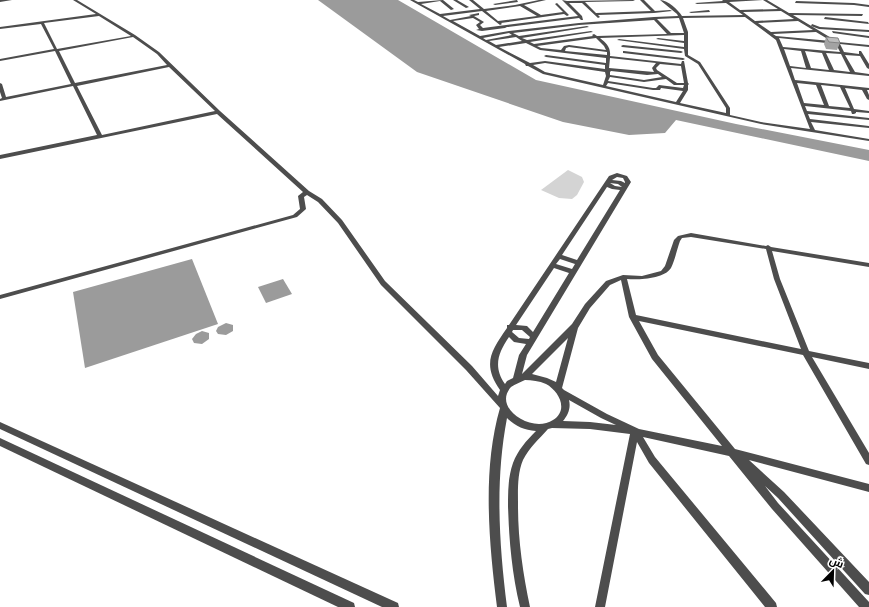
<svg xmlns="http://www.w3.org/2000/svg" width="869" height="607" viewBox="0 0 869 607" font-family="'Varela Round',Cairo,sans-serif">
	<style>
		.green { fill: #d4d4d4 }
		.water { fill: #9b9b9b }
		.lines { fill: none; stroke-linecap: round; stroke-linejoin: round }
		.minor { fill: #4d4d4d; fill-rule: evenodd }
		.wall { fill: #a3a3a3 }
		.building { fill: #bdbdbd; stroke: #848484 }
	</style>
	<rect width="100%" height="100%" fill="#fff"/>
	<polygon class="green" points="568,170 582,177 584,182 577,195 572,199 559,198 541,190"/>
	<g class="water">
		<polygon points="318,0 398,0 536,80 736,124 869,150 869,161 676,120 665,133 629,135 563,122 417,72"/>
		<polygon points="192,259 218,324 85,368 73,292"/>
		<polygon points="283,279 292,294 266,303 258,287"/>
		<polygon points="226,323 233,325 233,331 226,335 218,334 216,331 218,327"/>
		<polygon points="202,331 209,333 209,339 202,344 194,343 192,339 196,334"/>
	</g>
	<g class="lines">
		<g class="minor">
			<polygon points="0,0 12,0 0,2"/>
			<path d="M73,0h4l58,35 24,17 61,59 89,80 13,8 20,21 43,61 87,85 26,30 2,-6c-18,-26 -9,-39 7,-62v-3h2l100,-149 8,-3 10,3 4,6 -104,173 -5,19 50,-50 13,-20 21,-23 17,-6 19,1 19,-5 4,-5 9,-26 4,-4 13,-3 75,13 2,-1 3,2 98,16v4l-97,-16 8,28 29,72 60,12v6l-57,-12 57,96v12l-3,-1 -63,-109 -164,-34 19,34 77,94 134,35v8l-120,-32 35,32 85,90v13l-4,-1 -87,-96 -13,-12 13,17 91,99v5h-10l-87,-98 -43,-53 -86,-19 12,20 121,146 1,4h-12l-116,-144 -12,-21 -32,165h-10l35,-173 -40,-5 -38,-1 -4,1c-9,10 -19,19 -25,31 -6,14 -5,31 -5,46 0,34 5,68 12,101h-10c-8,-33 -11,-67 -12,-101 0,-14 0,-29 5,-43 5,-13 13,-22 23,-32 -12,-1 -21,-5 -29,-13 -12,63 -8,125 0,189h-10c-8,-64 -15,-137 3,-199l-34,-38 -85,-85 -43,-62 -20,-21 -11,-7 -3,2 2,12 -9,8 -297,82v-4l293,-80 7,-6 -2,-13 5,-4 -86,-78 -217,45v-4l97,-20 -24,-49 -73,15v-2l2,-1 -2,-6v-9l2,1 4,13 65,-13 -16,-33 -55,10v-2l54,-10 -13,-25 -41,5v-2l96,-13zM99,16l32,20 -74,13 -13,-26zM133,37l24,17 10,11 -92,18 -16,-32zM169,67l46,44 -113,24 -25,-49zM617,177l6,1 2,4v1l-4,-2 -9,-1zM610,183l8,1 4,3 -7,-1zM607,187l5,2 8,1 -43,70 -15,-5zM691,237l75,12 8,30 27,70 -165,-34 -9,-36c12,1 37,0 44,-11 4,-8 6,-19 9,-27l2,-3zM560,259l15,5 -3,5 -16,-5zM554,268l15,5 -36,59 -6,-6 -11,-1zM621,280l8,37 23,42 70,87 -83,-17 -32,-15 -43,-24 -2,-2 16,-60 12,-20 20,-23zM513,330h9l8,7 -1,2 -10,-1 -7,-6zM509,337l5,5 12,2 -7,11 -6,23 -6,3 -2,3c-12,-17 -7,-31 4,-47zM568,338l-12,44 -9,-4 -15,-4zM525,380c7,0 14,1 21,4 13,7 23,26 7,36 -21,14 -61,-12 -42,-33 4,-3 10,-5 14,-7zM569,400l32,18 15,7 -26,-3 -27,-1c5,-6 8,-13 6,-21z"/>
			<path d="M410,0h4l4,2 25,-2 11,9 -3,1 -11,-9 -19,3 19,10 40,-5 -11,-9h4l11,9 31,-4 24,-5h7l-22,5 17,10 22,-3 -8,-8 2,-1 12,12 -2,1 -3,-2 -63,9 1,1 -2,1 -18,-14 -39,5 7,4 21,-4 -2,-1 10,-2v2l-5,1 10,6 -4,3 3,3 95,-12 -16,-16 5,1 68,-1 -2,1 -48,1 11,11 55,-2 -11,-11h4l11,11 15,-1 2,1 -18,2 -56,2 2,2 -2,1 -16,-15h-13l13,13 1,4h-2l-2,-2 -72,9 -2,1 -23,3 -6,-1 3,-1 -3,-4 4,-3 -7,-4 -20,3 27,15 29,-5 70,-8 75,-6 24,-1 -1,-2 -17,-14c8,0 18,10 22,16l61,-1 -17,-12 -29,1 -2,-1 28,-2 -1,-1h41l-34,2 11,8 38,-1 -15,-9h4l22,13 74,1 -1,2 -69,-1 45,27 31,3v2l-29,-3 4,8 15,2v-3h2l8,13v5l-2,-1 -7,-12 -15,-1 10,17 14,2v2l-78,-8 4,12 74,8v2h-2l2,5v5l-2,-1 -5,-9 -17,-2 9,21 15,2v2l-13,-1v1l-2,1h-2l-1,-3 -46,-5 2,5 62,7v2l-61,-6 2,5 59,7v2l-58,-6 4,8 54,9v2l-108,-17 -218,-50 -15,-8h-2l-1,-2zM520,6l17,10 -39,5 -12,-10zM781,11l13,8 -39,2 -12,-9zM745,17l31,23 34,89 -49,-7 -31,-7v-7l-30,-46 -12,-7v-23l-5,-14zM679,18l5,15h-13l-14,-14zM654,20l13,14 -70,2 -3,-2 -2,1 1,1 -59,8 -4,-2 63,-10 -2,-1 -64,9 -5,-2 67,-11 -2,-1 -68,10 -6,-3 66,-8zM798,21l15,9 -42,2 -13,-9zM816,32l15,9 -55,-5 -3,-2zM509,33l3,2 -26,5 -3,-2zM684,35v6l-26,-3 -2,1 28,4v4l-65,-8 -2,1 67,9 1,7 13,8 28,44v5l-46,-10 8,-13v-5l1,-1 -1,-1 -4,-22h-2l-1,3 -71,-8c1,-9 -4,-13 -10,-18zM516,37l6,4 -26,4 -7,-4zM596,38l8,8 2,4 -37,-5 -5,1 -3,4 -20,-2 -4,-2zM779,38l57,6 4,8 -57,-5zM526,43l14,7 66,8v5l-60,-8 -2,1 2,1 59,8v4l-60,-8 -15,2 -31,-16zM569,47l38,5v3l-42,-4 1,-3zM784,49l17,2 5,17 -16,-2zM805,51l17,2 7,17 -18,-2zM826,53l15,1 9,18 -16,-2zM610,58l46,5 -4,5 2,4 -45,-4zM545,63l60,9 1,4 -3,9 -58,-13 -12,-7zM660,64l21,2 3,17h-7l-20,-13 -1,-2zM611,71l36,4 11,-1 4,3 -18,3 -34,-5v-3zM610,77l34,5 22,-3 8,6h10l-1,3 -24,-3 -3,3h-3l-45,-7zM608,83l45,7h7l1,-2 22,3 -7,11 -70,-16zM797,83l19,2 8,20 -20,-2zM821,85l19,2 10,21 -21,-2z"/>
			<polygon points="453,0 457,0 469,7 466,8"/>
			<polygon points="517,0 518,2 495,5 493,4"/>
			<polygon points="796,1 854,3 869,5 869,7 854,5 795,3"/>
			<polygon points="709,10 710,12 691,13 689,12"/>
			<polygon points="825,17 868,22 869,24 824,19"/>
			<polygon points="812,24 820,27 869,30 869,32 819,29 811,26"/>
			<polygon points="832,31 869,36 869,38 833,33"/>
			<polygon points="623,45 681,51 683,52 681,53 622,47 621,46"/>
			<polygon points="624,51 683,58 685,59 683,60 623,53 623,51"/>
			<polygon points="0,422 398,603 399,607 382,607 0,429"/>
			<polygon points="0,438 354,603 355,607 338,607 0,446"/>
		</g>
	</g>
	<polygon class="wall" points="826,37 840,43 837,50 826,49 824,44"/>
	<polygon class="building" points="826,37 838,38 840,43 829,42"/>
	<g transform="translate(833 571) rotate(23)" stroke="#ffffff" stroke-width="3" paint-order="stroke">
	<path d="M0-3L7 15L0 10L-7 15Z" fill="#000000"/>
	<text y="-6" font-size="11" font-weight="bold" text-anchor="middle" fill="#000000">ش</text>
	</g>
</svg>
